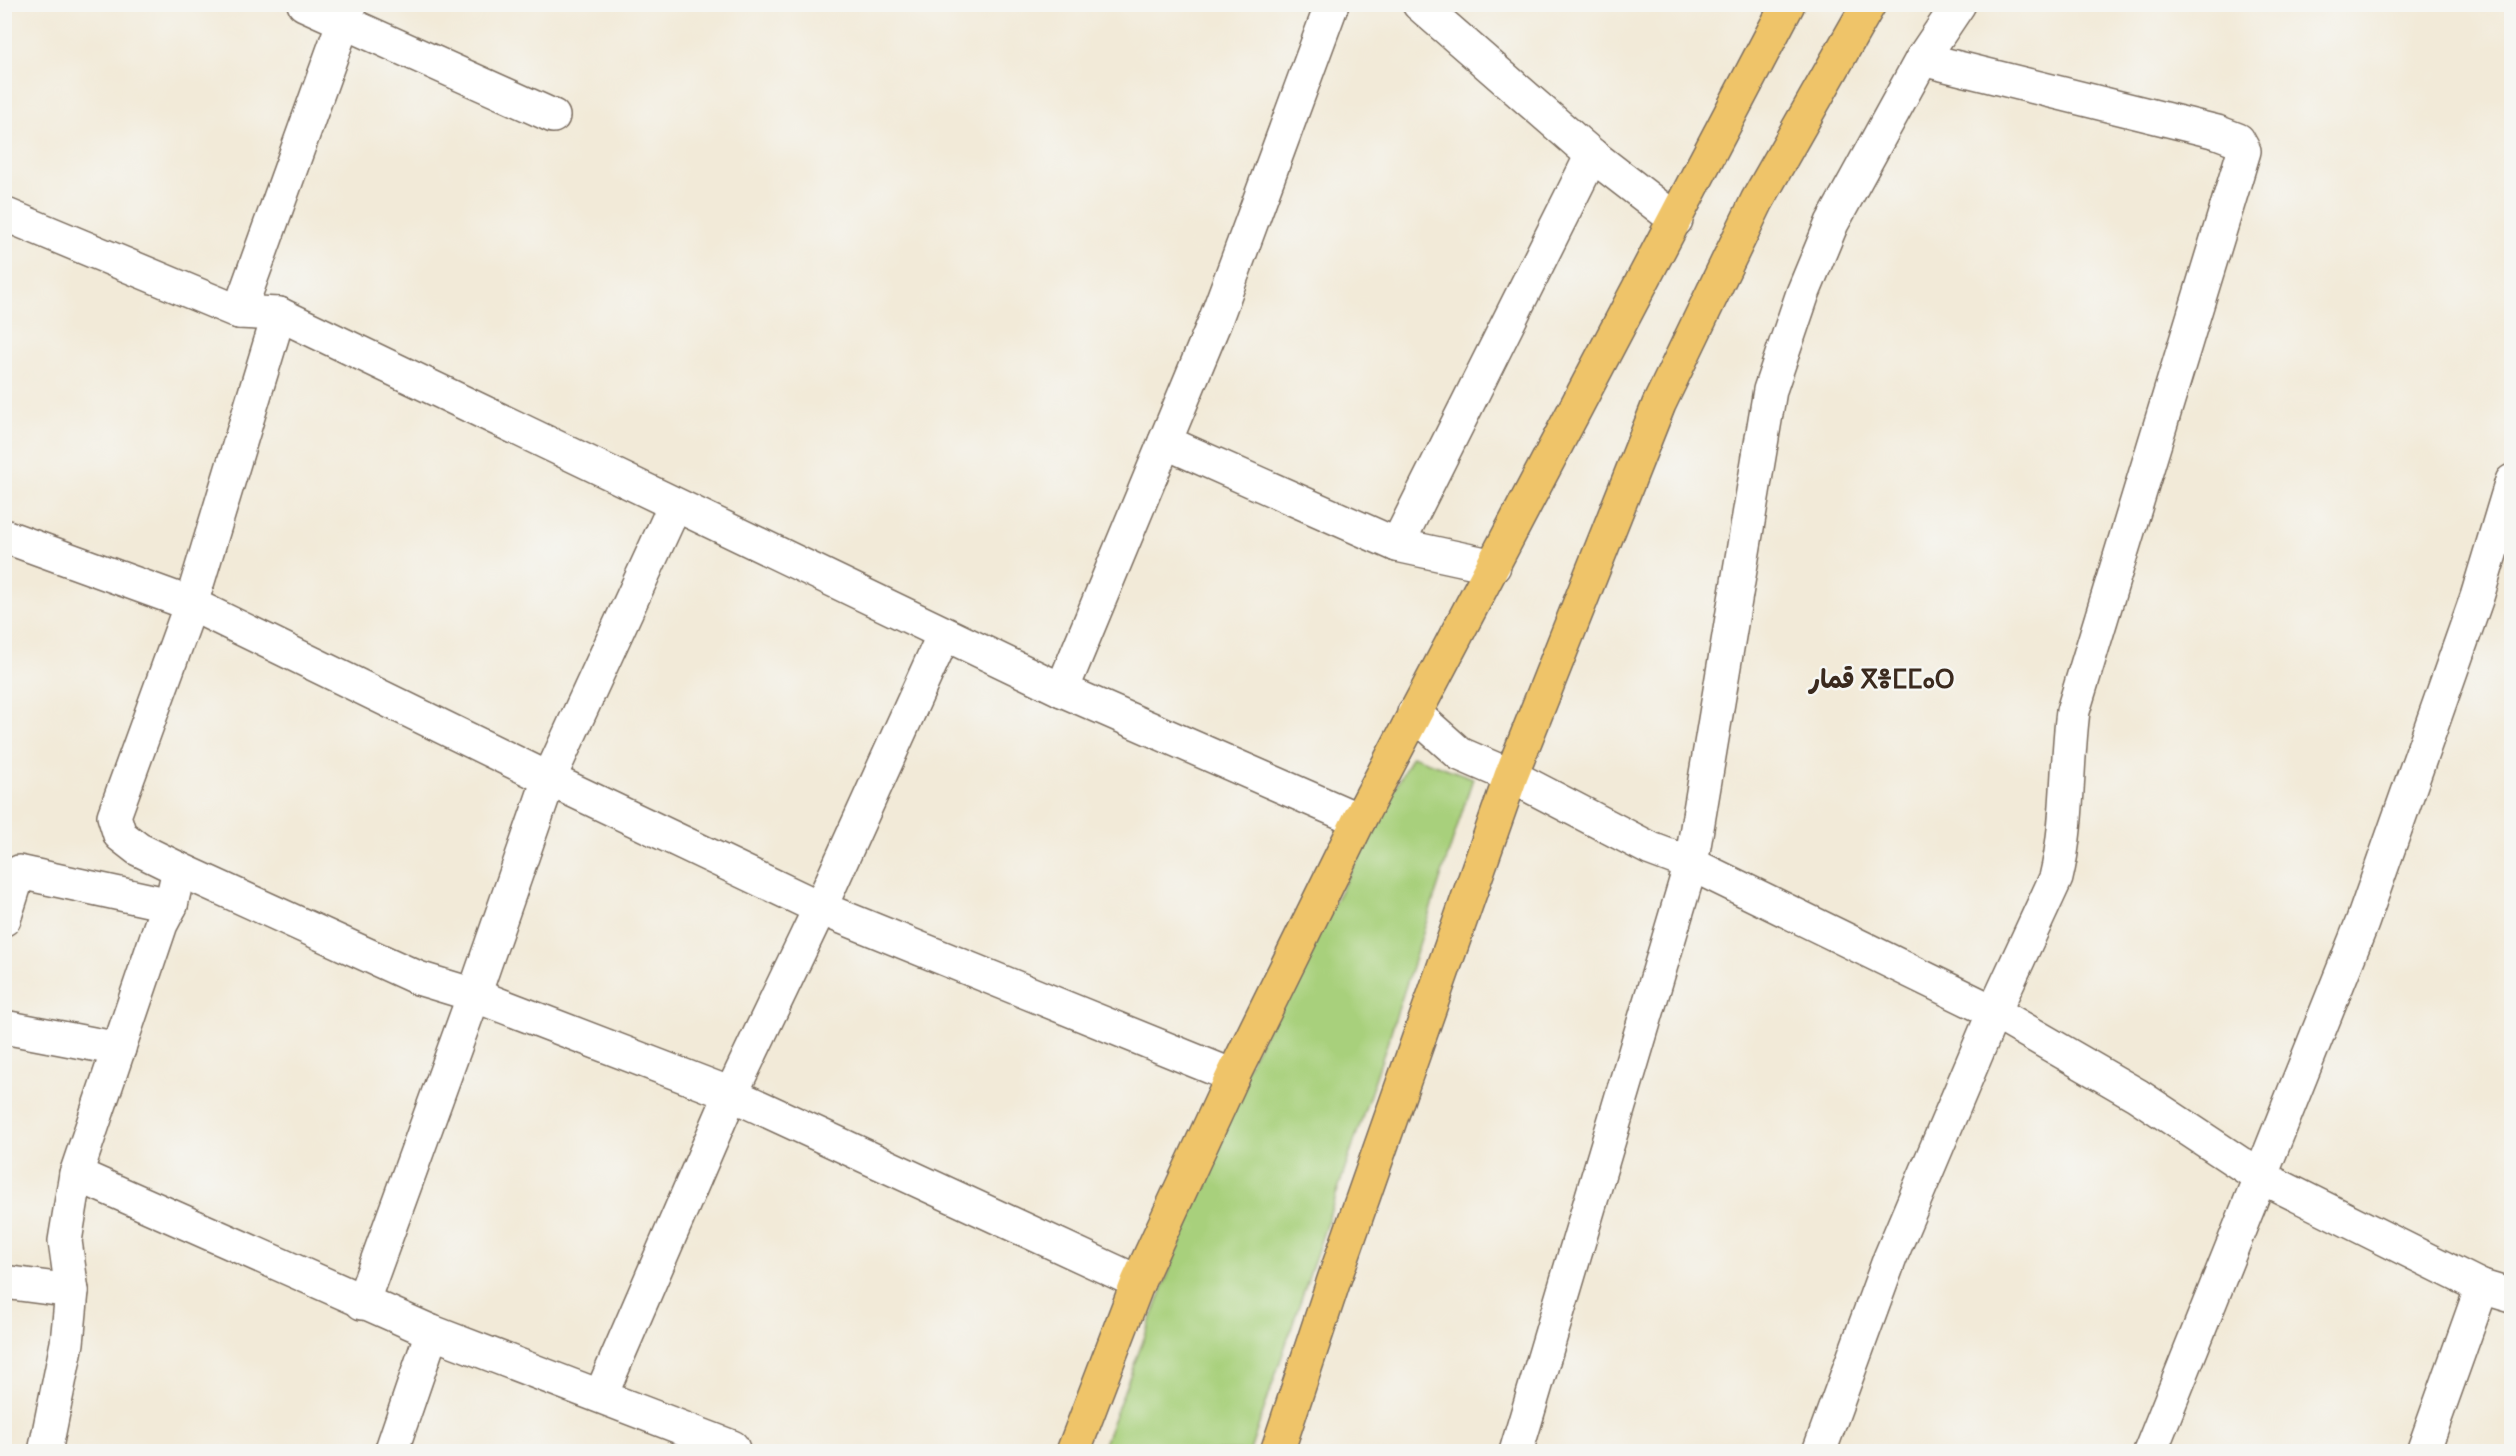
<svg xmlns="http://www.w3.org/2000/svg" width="2516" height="1456" viewBox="0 0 2516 1456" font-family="Itim,'Playpen Sans Arabic','Noto Sans Tifinagh',sans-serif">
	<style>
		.green { fill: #a8d07b; stroke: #727d4c; stroke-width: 1.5 }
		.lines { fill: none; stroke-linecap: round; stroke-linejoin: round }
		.minor-casing { stroke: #7b6d5f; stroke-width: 36 }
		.highway-casing { stroke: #7b6d5f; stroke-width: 36 }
		.minor { stroke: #fff; stroke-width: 33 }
		.highway { stroke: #efc469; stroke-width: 33 }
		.labels { text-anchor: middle; stroke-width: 5; stroke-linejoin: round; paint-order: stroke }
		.district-label { font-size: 26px; font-weight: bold; fill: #3b2a1e; stroke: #f6f6f2 }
	</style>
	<rect width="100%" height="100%" fill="#f6f6f2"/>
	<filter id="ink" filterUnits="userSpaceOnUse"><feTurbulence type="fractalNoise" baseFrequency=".0167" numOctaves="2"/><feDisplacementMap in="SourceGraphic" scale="12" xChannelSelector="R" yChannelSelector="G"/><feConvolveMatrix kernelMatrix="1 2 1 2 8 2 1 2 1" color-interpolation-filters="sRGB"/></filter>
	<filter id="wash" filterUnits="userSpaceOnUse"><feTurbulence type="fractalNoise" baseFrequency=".008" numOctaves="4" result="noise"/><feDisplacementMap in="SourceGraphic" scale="24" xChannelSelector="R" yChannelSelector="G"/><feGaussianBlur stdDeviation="1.35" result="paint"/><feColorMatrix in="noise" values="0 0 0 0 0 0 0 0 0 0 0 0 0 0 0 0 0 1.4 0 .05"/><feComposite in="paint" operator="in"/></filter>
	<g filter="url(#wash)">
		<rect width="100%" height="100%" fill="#f2ead8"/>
		<polygon class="green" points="1412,756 1473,778 1387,1044 1250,1451 1101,1452 1245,1071"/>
	</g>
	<g filter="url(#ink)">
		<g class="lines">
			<g class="minor-casing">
				<g id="minor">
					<polyline points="304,4 553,116"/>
					<polyline points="1419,4 1592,155 1676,220"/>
					<polyline points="4,214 239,312 279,314 1062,690 1359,820"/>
					<polyline points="239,312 350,4"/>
					<polyline points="1165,442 1397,545 1592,155"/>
					<polyline points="4,536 191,604 549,779 820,908 1233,1076"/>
					<polyline points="1397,545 1494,566"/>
					<polyline points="1062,690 1215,321 1332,4"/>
					<polyline points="1414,713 1460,754 1511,776 1651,849 1691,864 1994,1012 2137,1095 2259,1176 2482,1287 2512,1296"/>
					<polyline points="179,869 418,978 474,995 731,1094 1138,1282"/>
					<polyline points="4,919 19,872 171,905"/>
					<polyline points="4,1027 119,1049"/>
					<polyline points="76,1174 432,1332 732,1447 734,1452"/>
					<polyline points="4,1282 72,1291"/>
					<polyline points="362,1303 474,995 549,779 675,505"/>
					<polyline points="601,1395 731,1094 820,908 944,634"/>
					<polyline points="45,1452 67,1343 72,1291 65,1241 76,1174 161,924 171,905 179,869 138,849 120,835 114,816 191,604 279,314"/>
					<polyline points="391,1452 432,1332"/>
					<polyline points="1516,1452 1691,864 1770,390 1803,293 1832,223 1922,59 1959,4"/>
					<path d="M1819,1452l71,-194 104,-246 62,-134c13,-53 10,-113 17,-167l171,-560 -6,-11 -21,-8 -295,-73"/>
					<polyline points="2150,1452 2362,923 2477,597 2512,481"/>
					<polyline points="2423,1452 2482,1287"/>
				</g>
			</g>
			<g class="highway-casing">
				<g id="highway">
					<polyline points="1073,1452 1138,1282 1233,1076 1359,820 1788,4"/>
					<polyline points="1277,1452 1334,1280 1511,776 1659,404 1757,201 1869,4"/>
				</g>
			</g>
			<use href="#minor" class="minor"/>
			<use href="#highway" class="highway"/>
		</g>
	</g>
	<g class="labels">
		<g class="district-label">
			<text x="1882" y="688">قمار ⴳⴻⵎⵎⴰⵔ</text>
		</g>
	</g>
	<rect width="2516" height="1456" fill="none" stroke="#f6f6f2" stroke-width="24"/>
</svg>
